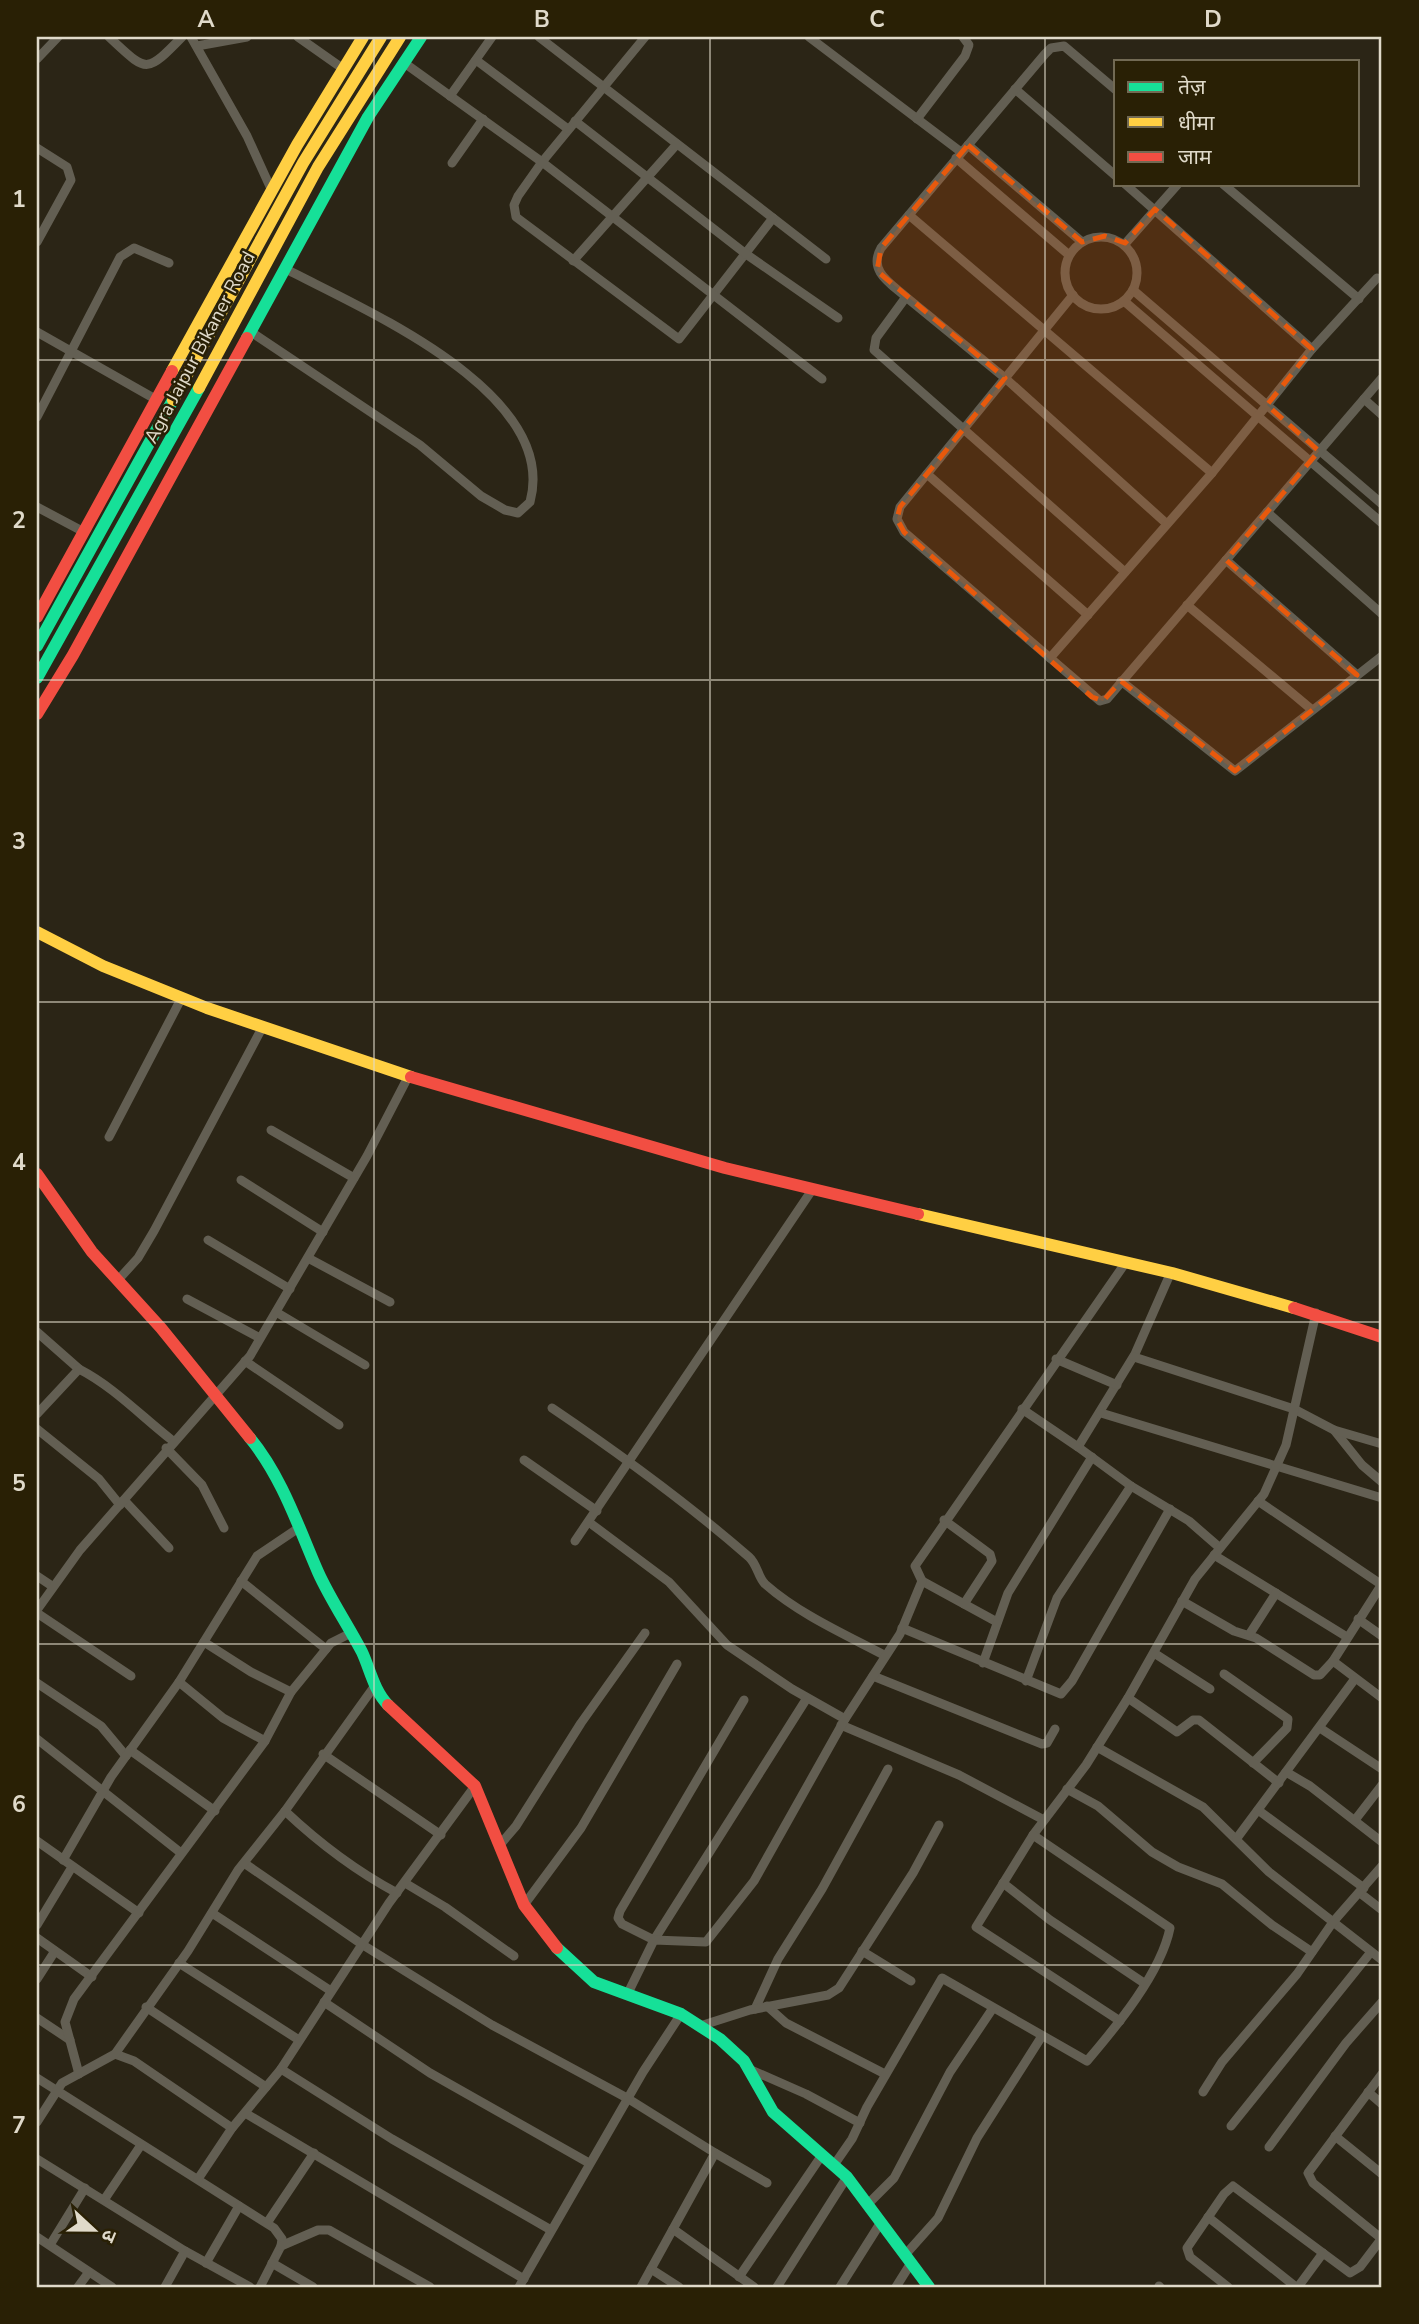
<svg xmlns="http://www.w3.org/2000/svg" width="1419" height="2324" viewBox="0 0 1419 2324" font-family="'Nunito Sans','Noto Sans Devanagari',sans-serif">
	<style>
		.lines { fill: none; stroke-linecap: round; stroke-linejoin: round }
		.street { stroke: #635f53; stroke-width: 9 }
		.fast { stroke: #16e098; stroke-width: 12 }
		.slow { stroke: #ffcf43; stroke-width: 12 }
		.jam { stroke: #f24e42; stroke-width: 12 }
		.marked { fill: #e8590c; fill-opacity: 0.2; stroke: #e8590c; stroke-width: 5; stroke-dasharray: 14 9; stroke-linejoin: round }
		.grid { fill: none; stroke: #e0daca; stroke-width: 2; stroke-opacity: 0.55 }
		.labels { text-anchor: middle; stroke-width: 5; stroke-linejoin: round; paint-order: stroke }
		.street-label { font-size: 19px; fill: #e0daca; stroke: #292005 }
		.neatline { fill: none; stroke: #e0daca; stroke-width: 2.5 }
		.grid-label { font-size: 23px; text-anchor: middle; font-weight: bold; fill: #e0daca }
	</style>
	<rect width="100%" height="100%" fill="#2b2516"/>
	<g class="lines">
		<g class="street">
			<path d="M109,37c38,35 36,38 73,0"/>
			<polyline points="191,37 247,136 272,191"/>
			<polyline points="298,37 342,68"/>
			<polyline points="539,37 826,259"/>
			<polyline points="645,37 542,162 518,196 514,205 516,217 679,339 773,218"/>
			<polyline points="809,37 961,152"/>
			<polyline points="197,46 247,37"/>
			<polyline points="37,59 58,37"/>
			<polyline points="476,60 568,129"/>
			<polyline points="403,62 542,162 822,379"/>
			<polyline points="1015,89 1116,176"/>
			<path d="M1116,90l-52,-44 -13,2 -6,6 -164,194c-13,23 9,35 25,49l-30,41 -2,12 251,222"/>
			<polyline points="450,96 492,37"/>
			<polyline points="917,119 965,56 969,45 963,37"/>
			<polyline points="575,121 746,254 838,318"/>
			<polyline points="968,145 1082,242"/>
			<polyline points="37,148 67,167 71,180 37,242"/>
			<polyline points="956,158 1069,255"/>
			<polyline points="452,163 483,119"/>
			<polyline points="1125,184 1312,349"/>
			<polyline points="1223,184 1359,299"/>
			<polyline points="909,215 1212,473"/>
			<circle cx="1101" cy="273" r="36"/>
			<polyline points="1124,245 1178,184"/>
			<polyline points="573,261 677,144"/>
			<polyline points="1133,290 1382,504"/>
			<polyline points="1073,295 900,507 897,519 904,532 1100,701 1107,699 1382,378"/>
			<polyline points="906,297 1005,378 1167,524"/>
			<polyline points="1124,301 1382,523"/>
			<polyline points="37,332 157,400"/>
			<path d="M251,332l169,113 61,51 24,14 13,3 12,-11c30,-110 -168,-193 -244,-233"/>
			<polyline points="1364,399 1382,415"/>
			<polyline points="37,417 120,257 134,248 169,263"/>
			<polyline points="927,474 1088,615"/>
			<polyline points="37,507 84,532"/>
			<polyline points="1267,512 1382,614"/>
			<polyline points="1226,560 1357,675"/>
			<polyline points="1187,605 1311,709"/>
			<polyline points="1050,658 1212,473 1312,349 1377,278"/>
			<polyline points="1121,681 1235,771 1382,656"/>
			<polyline points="271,1130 354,1178"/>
			<polyline points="109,1137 181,999"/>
			<polyline points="241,1180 323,1232"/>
			<polyline points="208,1240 290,1289"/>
			<polyline points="308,1258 390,1302"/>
			<polyline points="1171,1272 1135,1354 1078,1447 1131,1486 1189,1521 1220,1548"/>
			<polyline points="118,1280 138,1258 154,1231 261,1030"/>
			<polyline points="187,1299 260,1338"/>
			<polyline points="276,1312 365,1365"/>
			<polyline points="37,1332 79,1369"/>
			<polyline points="1134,1357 1294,1409 1334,1430 1362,1465 1382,1482"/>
			<polyline points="1056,1359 1117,1385"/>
			<polyline points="245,1361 339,1425"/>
			<path d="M552,1408c68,46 135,95 197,149 8,7 9,20 16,27 34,30 79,50 119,71"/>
			<polyline points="1022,1409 1078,1447"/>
			<polyline points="1101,1413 1382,1498"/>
			<path d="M37,1414l42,-45c35,18 63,48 94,72"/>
			<polyline points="37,1429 99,1479 120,1505"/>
			<polyline points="1334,1430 1382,1444"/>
			<polyline points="166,1448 202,1485 224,1528"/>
			<polyline points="524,1460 597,1511"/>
			<polyline points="124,1500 169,1548"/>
			<polyline points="1258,1501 1382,1585"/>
			<polyline points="944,1520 990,1554 992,1561 964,1604"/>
			<polyline points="590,1523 669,1582 727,1645 792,1689 845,1719"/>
			<polyline points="575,1541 812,1190"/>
			<polyline points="1214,1555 1347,1637"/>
			<polyline points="37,1576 52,1586"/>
			<polyline points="241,1581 326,1649"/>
			<polyline points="922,1581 997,1622"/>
			<polyline points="1382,1584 1333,1661 1382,1698"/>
			<polyline points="1182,1601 1234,1631 1256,1638 1314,1675 1320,1675 1333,1661"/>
			<polyline points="37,1610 80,1550 250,1356 367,1156 408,1077"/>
			<polyline points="37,1613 131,1676"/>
			<polyline points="1358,1619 1382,1636"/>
			<polyline points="902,1628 1061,1694 1072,1681 1170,1509"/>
			<polyline points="1249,1635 1276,1593"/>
			<polyline points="1154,1653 1210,1689"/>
			<polyline points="983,1663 1008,1593 1092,1457"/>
			<polyline points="1224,1674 1288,1719 1287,1728 1253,1763"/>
			<polyline points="873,1676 1042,1744 1047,1743 1055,1729"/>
			<polyline points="1026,1681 1057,1598 1131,1486"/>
			<polyline points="179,1682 223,1718 265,1741"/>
			<polyline points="37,1683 101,1726 126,1756"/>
			<polyline points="291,1692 331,1643 351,1633"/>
			<polyline points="1128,1698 1177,1732 1193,1720 1199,1720 1279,1783"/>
			<polyline points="744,1700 620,1911 618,1918 622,1924 654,1940 807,1698"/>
			<polyline points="841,1725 959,1775 1044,1820"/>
			<polyline points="1320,1728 1382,1769"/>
			<polyline points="37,1739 181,1853"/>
			<polyline points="1097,1747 1203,1807 1269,1872 1382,1960"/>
			<polyline points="130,1750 215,1811"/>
			<polyline points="323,1754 441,1835"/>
			<polyline points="1286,1772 1310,1786 1382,1842"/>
			<polyline points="1067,1789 1098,1806 1152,1852 1178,1867 1222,1884 1272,1925 1312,1952"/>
			<polyline points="1258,1810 1364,1888"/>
			<path d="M285,1811c34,32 71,60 112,82"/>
			<polyline points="1355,1820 1382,1785"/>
			<polyline points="1237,1838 1354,1680"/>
			<polyline points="37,1841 139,1913"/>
			<polyline points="499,1846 516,1826 581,1723 645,1633"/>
			<polyline points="63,1860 111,1777 179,1682 257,1556 300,1527"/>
			<polyline points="244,1863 363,1945 492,2025 627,2098 715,2153 641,2287"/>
			<polyline points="405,1883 445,1907 514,1956"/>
			<polyline points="1003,1883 1050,1920 1144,1983"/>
			<polyline points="1360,1893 1382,1910"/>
			<polyline points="524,1905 581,1828 677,1664"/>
			<polyline points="212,1913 331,1991"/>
			<polyline points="37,1925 72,1867"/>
			<polyline points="37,1938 92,1977"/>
			<polyline points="862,1951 911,1981"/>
			<polyline points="179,1963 299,2040"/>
			<polyline points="37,1979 55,1951"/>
			<polyline points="628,1993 654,1940 706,1942 754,1881 845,1719 900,1634 922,1581 915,1566 1126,1262"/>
			<polyline points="324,2002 430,2073 589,2163"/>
			<polyline points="767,2006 786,2023 885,2074"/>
			<polyline points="146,2007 266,2087"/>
			<polyline points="755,2009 778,1959 822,1889 888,1769"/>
			<polyline points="37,2018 70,2040"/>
			<polyline points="1120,2021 976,1927 1033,1835 1086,1765 1128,1698 1195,1579 1264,1494 1286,1445 1316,1313"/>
			<polyline points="700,2026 750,2010 828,1995 839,1988 913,1873 939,1825"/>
			<polyline points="115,2054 134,2061 232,2128"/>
			<polyline points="281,2069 392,2139 551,2230"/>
			<polyline points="749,2069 806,2094 860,2123"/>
			<polyline points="79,2074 65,2022 74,1999 265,1741 291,1692 251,1672 204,1642"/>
			<polyline points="37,2078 274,2228 282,2239 281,2246 260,2287"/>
			<polyline points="1203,2092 1222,2062 1297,1974 1333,1922 1382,1866"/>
			<polyline points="1368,2092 1382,2104"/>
			<polyline points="245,2113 524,2279"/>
			<polyline points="37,2122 62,2083 115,2054 188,1951 238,1870 285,1811 376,1684"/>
			<polyline points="1231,2126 1371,1952"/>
			<polyline points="1335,2136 1382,2174"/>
			<polyline points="1269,2147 1346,2043 1382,2002"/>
			<polyline points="715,2153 767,2183"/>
			<polyline points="37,2159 185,2251 250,2287"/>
			<path d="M834,2165l18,-26 15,-32 75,-129 145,83c29,-34 74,-88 83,-133l-137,-93"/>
			<polyline points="198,2179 232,2128 281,2069 389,1903 475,1786"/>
			<polyline points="104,2200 141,2145"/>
			<polyline points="868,2204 894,2178 950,2072 993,2008"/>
			<polyline points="1208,2217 1296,2287"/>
			<polyline points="267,2223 314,2153"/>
			<polyline points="673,2229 754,2287"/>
			<polyline points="37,2237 112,2287"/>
			<polyline points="1382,2239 1313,2183 1308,2173 1382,2074"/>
			<polyline points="50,2245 85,2188"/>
			<polyline points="281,2246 318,2230 329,2230 430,2287"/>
			<polyline points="905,2255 938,2218 977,2138 1042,2036"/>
			<polyline points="206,2263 239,2206"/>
			<polyline points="272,2263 313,2287"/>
			<polyline points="651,2269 679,2287"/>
			<polyline points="739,2277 822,2155"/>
			<polyline points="1159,2286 1160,2287"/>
			<polyline points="78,2287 89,2272"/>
			<polyline points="165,2287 185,2251"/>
			<polyline points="519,2287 643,2072 681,2014"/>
			<polyline points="777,2287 847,2177"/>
			<polyline points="840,2287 881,2222"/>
			<polyline points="896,2287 911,2263"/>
			<polyline points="1228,2287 1190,2257 1187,2248 1224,2194 1233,2186 1323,2253"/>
			<polyline points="1298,2287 1323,2253 1350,2273 1360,2267 1382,2238"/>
		</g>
		<g class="fast">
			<polyline points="247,338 368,117 421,37"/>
			<polyline points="37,646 173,400"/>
			<polyline points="37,678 199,388"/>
			<path d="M250,1438c32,39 48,88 68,134 12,27 30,53 44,80 8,17 12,39 26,53"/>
			<polyline points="557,1948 594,1982 681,2014 720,2039 744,2061 773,2112 847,2177 929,2287"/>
		</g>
		<g class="slow">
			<polyline points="172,371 297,145 363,37"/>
			<polyline points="199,388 318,167 400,37"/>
			<polyline points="173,400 303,163 381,37"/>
			<polyline points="37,932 103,966 207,1008 411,1077"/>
			<polyline points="918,1214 1172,1273 1294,1308"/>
		</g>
		<g class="jam">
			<polyline points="37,617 172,371"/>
			<polyline points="37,714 73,655 247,338"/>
			<polyline points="411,1077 725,1168 918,1214"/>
			<polyline points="37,1174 92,1252 161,1328 250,1438"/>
			<polyline points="1294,1308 1382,1337"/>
			<polyline points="388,1705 475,1786 524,1905 557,1948"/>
		</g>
	</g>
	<path class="marked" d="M968,145l114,97 23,-6 20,7 30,-34 157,140 -45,56 52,46 -93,109 131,115 -122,96 -114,-90 -18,20 -11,-4 -188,-165 -7,-13 3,-12 105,-129 -128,-107 4,-23z"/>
	<path class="grid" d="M374,37v2250M710,37v2250M1045,37v2250M37,360h1345M37,680h1345M37,1002h1345M37,1322h1345M37,1644h1345M37,1965h1345"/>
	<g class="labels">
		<g class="street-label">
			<text transform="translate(199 347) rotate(-62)" y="7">Agra Jaipur Bikaner Road</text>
		</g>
	</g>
	<rect width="1419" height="2324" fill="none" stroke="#292005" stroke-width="77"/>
	<rect x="1114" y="60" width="245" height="126" fill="#292005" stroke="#726a54" stroke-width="2"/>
	<rect x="1128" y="82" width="35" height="10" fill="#16e098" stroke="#726a54" stroke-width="2"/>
	<text x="1178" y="94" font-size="21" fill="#e0daca">तेज़</text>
	<rect x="1128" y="117" width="35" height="10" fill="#ffcf43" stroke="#726a54" stroke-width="2"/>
	<text x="1178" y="130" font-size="21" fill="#e0daca">धीमा</text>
	<rect x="1128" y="152" width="35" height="10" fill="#f24e42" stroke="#726a54" stroke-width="2"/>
	<text x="1178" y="164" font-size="21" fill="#e0daca">जाम</text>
	<g transform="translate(94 2230) rotate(112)" stroke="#292005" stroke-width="5" paint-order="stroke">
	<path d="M0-5L12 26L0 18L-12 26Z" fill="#e0daca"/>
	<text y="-10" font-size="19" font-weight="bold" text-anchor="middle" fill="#e0daca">उ</text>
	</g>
	<rect x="38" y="38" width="1342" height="2248" class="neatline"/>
	<g class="grid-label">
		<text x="206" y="27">A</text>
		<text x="542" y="27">B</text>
		<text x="877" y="27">C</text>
		<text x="1213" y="27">D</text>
		<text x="19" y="207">1</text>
		<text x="19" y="528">2</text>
		<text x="19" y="849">3</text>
		<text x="19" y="1170">4</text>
		<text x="19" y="1491">5</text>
		<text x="19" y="1812">6</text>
		<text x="19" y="2133">7</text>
	</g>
</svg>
